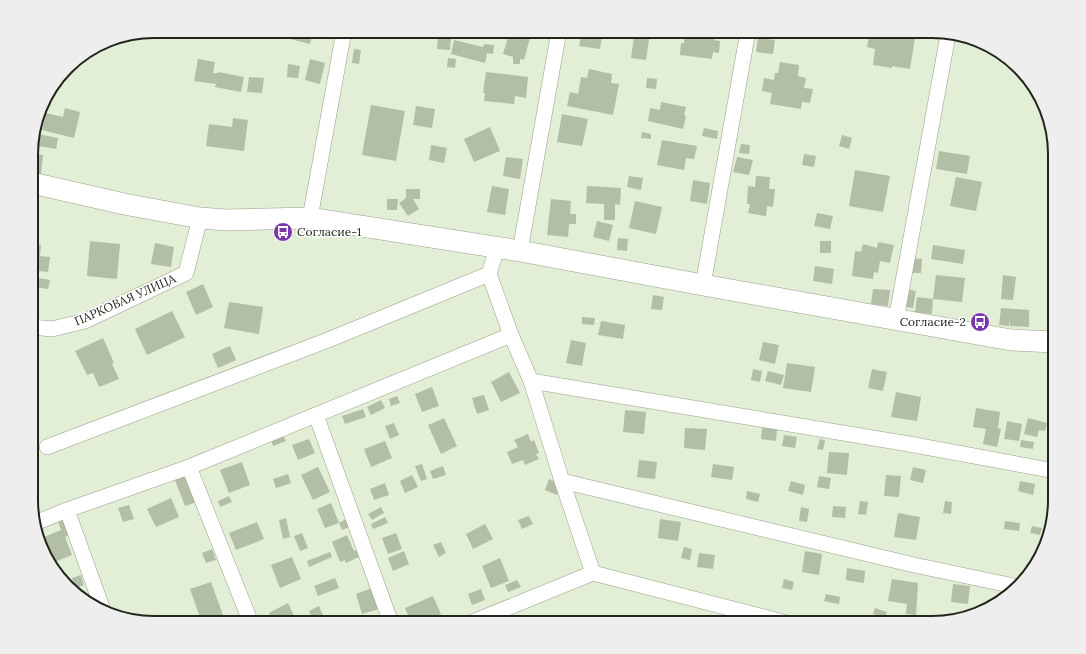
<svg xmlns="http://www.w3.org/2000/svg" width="1086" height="654" viewBox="0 0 1086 654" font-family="Lora,serif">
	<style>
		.building { fill: #b3bea6 }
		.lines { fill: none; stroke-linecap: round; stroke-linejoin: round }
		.street-casing { stroke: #96a18a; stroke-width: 16 }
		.secondary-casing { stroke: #96a18a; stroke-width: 22 }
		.street { stroke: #fff; stroke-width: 15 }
		.secondary { stroke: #fff; stroke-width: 21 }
		.labels { text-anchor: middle; stroke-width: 3; stroke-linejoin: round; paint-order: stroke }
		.poi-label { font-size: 12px; fill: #21251c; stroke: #fff; text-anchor: start }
		.street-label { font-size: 12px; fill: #21251c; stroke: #fff }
		.rim { fill: none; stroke: #21251c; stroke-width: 2 }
	</style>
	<rect width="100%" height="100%" fill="#e2eed5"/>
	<g class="building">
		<polygon points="288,31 313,31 310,44 286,38"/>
		<polygon points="508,31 533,31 532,38 530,38 524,60 520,59 520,64 513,64 513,57 503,54 509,34 507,34"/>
		<polygon points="593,31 616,31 615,35 593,32"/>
		<polygon points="685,31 722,31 721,38 714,37 714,40 720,41 719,53 713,52 712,59 680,55 681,43 684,43"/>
		<polygon points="887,31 916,31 910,69 892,66 892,68 873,65 875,49 867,47 869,37 877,38 877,34 886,36"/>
		<polygon points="582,33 602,36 600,49 579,46"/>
		<polygon points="438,36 451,37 450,50 437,49"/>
		<polygon points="634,37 649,39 646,60 631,58"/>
		<polygon points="758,38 775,40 773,54 756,52"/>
		<polygon points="454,40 483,47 484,44 494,45 493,54 487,53 485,63 451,54"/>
		<polygon points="354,49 361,50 359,64 352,63"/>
		<polygon points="448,58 456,59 455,68 447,67"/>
		<polygon points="198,59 215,62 213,73 218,73 218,72 244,77 241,92 215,87 216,84 194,81"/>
		<polygon points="310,59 325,63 320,84 305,80"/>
		<polygon points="780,62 799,65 798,76 806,78 804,88 813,89 810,103 802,102 801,109 770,104 772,93 762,91 764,78 774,80 775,73 778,73"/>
		<polygon points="288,64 300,66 298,78 287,77"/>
		<polygon points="589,69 612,74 611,83 619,84 613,115 567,106 570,92 578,94 581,77 587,78"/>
		<polygon points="486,72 528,77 526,98 515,96 514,104 484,101 485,93 483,93"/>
		<polygon points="249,77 264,78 262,93 247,92"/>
		<polygon points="647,78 657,79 656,89 646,88"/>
		<polygon points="661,102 686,107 684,115 686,116 683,129 648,121 650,108 660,110"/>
		<polygon points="371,105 405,111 396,161 362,155"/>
		<polygon points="416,106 435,109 432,128 413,125"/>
		<polygon points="65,108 80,112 74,138 42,130 46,113 63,117"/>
		<polygon points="562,114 588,119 582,146 557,142"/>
		<polygon points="233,118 248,120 244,151 206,146 209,124 232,127"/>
		<polygon points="490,127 500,151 474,162 464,139"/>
		<polygon points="704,128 718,131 717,139 702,136"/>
		<polygon points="642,132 651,134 651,139 641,138"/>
		<polygon points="33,133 58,138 56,149 32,145 32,138"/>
		<polygon points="842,135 852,138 849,149 839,146"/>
		<polygon points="662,140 697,146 694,159 686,158 684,170 657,165"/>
		<polygon points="741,144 750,145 749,154 739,153"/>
		<polygon points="431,145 447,148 444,163 429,160"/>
		<polygon points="939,151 970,156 967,174 936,169"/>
		<polygon points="32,154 43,155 41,174 32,173"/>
		<polygon points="804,154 816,156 814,167 802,165"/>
		<polygon points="506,157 523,159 520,179 503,176"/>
		<polygon points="737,157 753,160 749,175 733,172"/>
		<polygon points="855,170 890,176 883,212 849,206"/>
		<polygon points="629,176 643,178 641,190 627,187"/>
		<polygon points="756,176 770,177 769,189 775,189 773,207 767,206 766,216 748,213 750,204 747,204 748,186 755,187"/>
		<polygon points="956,177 982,182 976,211 950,206"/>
		<polygon points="693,180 710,183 707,204 690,201"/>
		<polygon points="492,186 509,189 505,215 487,212"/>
		<polygon points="587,186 621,188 620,205 615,204 615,220 604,220 604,204 586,203"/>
		<polygon points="406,189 420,189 420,199 413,199 419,209 408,216 399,203 406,198"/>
		<polygon points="387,199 398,199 397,210 387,210"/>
		<polygon points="551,199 571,201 570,214 576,214 576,224 569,224 568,237 547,235"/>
		<polygon points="635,201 662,207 656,234 629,228"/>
		<polygon points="817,213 833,216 830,229 814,226"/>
		<polygon points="597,221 613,225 609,241 593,237"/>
		<polygon points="618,238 628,239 627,251 617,250"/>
		<polygon points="90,241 120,244 117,279 87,276"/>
		<rect x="820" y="241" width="11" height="12"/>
		<polygon points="878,242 894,245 890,263 880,261 878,273 874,272 873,279 852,276 855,251 861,252 863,244 877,248"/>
		<polygon points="155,243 174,247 171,267 151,264"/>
		<polygon points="32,244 41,245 40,256 50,257 48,272 38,271 38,278 50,280 48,289 36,287 33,300"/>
		<polygon points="933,245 965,250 963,264 931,259"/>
		<polygon points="912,258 922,259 921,273 911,273"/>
		<polygon points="815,266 834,269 832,284 813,281"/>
		<rect x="1049" y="267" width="6" height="45"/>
		<polygon points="936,275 965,278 962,302 933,299"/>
		<polygon points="1003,275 1016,277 1013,300 1001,299"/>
		<polygon points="203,284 213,307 196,315 186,292"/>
		<polygon points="873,289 890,290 888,306 871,304"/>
		<polygon points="906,289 916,291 913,308 902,306"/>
		<polygon points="653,295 664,297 662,310 651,309"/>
		<polygon points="917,297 933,299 932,314 915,312"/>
		<polygon points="229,302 263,307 259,334 224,328"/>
		<polygon points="1001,308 1029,310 1029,327 1010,326 1010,319 1009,326 999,325"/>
		<polygon points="172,311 185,337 147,355 135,329"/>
		<polygon points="582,317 595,318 594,325 582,324"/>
		<polygon points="601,321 625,325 623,339 598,335"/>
		<polygon points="103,338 114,363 112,364 119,379 99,387 93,373 87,375 75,351"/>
		<polygon points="571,340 586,343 582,366 566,363"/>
		<polygon points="763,342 779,345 775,364 759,360"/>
		<polygon points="230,346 236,360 218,368 212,354"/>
		<polygon points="787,363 815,367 811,392 783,388"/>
		<polygon points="753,369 762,371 760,382 751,380"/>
		<polygon points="872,369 887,372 883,391 868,388"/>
		<polygon points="768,371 784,375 781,385 765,381"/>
		<polygon points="509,372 520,393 501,402 491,382"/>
		<polygon points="432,387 439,406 422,412 415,394"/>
		<polygon points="896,392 921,397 917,421 891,417"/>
		<polygon points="484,395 489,410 477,414 472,398"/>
		<polygon points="397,396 400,403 391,406 389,399"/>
		<polygon points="381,400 385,408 371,415 367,407"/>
		<polygon points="976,408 1000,412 998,428 1001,429 997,447 983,444 986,429 973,427"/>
		<polygon points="363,409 366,417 345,424 342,416"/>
		<polygon points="625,410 646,412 644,434 623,432"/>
		<polygon points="444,418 457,446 441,454 428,425"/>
		<polygon points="1028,418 1047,423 1045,431 1039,430 1037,437 1024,434"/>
		<polygon points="1007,421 1022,424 1019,441 1004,439"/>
		<polygon points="394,423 399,435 390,439 385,426"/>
		<polygon points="685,428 707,429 705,450 684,448"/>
		<polygon points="762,428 777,429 776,441 761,439"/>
		<polygon points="528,434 531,442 534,440 539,453 536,454 539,459 525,465 523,460 512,464 507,452 518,447 514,440"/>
		<polygon points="283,435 286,441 273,446 271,440"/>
		<polygon points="784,435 797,437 795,448 782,446"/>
		<polygon points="309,439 315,453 298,460 292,445"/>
		<polygon points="820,439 825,440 823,450 817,449"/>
		<polygon points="1021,440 1034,442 1033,449 1020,447"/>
		<polygon points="385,441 392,458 371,467 364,449"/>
		<polygon points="829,452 849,453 847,475 827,473"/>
		<polygon points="639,460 657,462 655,479 637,477"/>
		<polygon points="242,462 250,485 229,493 220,470"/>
		<polygon points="422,464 427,479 421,481 415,466"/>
		<polygon points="713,464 734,467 732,480 711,477"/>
		<polygon points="443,466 446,475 433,479 430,471"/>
		<polygon points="318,467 330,492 313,500 301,475"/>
		<polygon points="913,467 926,470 923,483 910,480"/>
		<polygon points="288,474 291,483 276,488 273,479"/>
		<polygon points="188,475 197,502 185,506 175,480"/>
		<polygon points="412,475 418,487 405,493 400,481"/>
		<polygon points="886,475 901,476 899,497 884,496"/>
		<polygon points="819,476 831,478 829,489 817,487"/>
		<polygon points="549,479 561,484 557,495 545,490"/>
		<rect x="1048" y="480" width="7" height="8"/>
		<polygon points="791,481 805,485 803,495 788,491"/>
		<polygon points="1020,481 1035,484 1033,495 1018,491"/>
		<polygon points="385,483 389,495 374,500 370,489"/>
		<polygon points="747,491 760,494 758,502 746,499"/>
		<polygon points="229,496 232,502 220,507 218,501"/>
		<polygon points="171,498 179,517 156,527 147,509"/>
		<polygon points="860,501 868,502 866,515 858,514"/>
		<polygon points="945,501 952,502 951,514 943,513"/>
		<polygon points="331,503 339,523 325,528 317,509"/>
		<polygon points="129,505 134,519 123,522 118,508"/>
		<polygon points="833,506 846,507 845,518 832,517"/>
		<polygon points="381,507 384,513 372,520 368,514"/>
		<polygon points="801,507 809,509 807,522 799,521"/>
		<polygon points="898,513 920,517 916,540 894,537"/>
		<polygon points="65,516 73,533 65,537 72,555 52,563 42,538 61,530 57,519"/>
		<polygon points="529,516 533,524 522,529 518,520"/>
		<polygon points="385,517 388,523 373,529 371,524"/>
		<polygon points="286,518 290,537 283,539 279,520"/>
		<polygon points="348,518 352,526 342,530 339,523"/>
		<polygon points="660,519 681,522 678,541 658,538"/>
		<polygon points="1005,521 1020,523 1019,531 1004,529"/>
		<polygon points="257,522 264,539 236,550 229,533"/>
		<polygon points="485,524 493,539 473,549 466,534"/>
		<polygon points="1032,526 1042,528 1040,535 1030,533"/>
		<polygon points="302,533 308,548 300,551 294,536"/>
		<polygon points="396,533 402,549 388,554 382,538"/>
		<polygon points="347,535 354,551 356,550 359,557 346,563 345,560 340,562 332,542"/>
		<polygon points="441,542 446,553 439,557 433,545"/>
		<polygon points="684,547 692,549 690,560 681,558"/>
		<polygon points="212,549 216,560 206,563 202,553"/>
		<polygon points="404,551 409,564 393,571 388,558"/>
		<polygon points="805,551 822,554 819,575 802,572"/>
		<polygon points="330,552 332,557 309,567 307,561"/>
		<polygon points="699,553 715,555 713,569 697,567"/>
		<polygon points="292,557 301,579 280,588 271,565"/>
		<polygon points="500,558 509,581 491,588 482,566"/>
		<polygon points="847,568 865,571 864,583 846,580"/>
		<polygon points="81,575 84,585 75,588 72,578"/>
		<polygon points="335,578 339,588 318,596 314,586"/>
		<polygon points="784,579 794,582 792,590 782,588"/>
		<polygon points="892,579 918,583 916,615 906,614 907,604 888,601"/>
		<polygon points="517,580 521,587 508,592 505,585"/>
		<polygon points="211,582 224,618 211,623 202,623 190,589"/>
		<polygon points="953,584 970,586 968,604 951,602"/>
		<polygon points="372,588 379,609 362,614 356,594"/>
		<polygon points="481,589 485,600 472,605 468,594"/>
		<polygon points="826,594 840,597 839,604 824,601"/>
		<polygon points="433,596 441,614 421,623 411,623 405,608"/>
		<polygon points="288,603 297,622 295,623 274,623 269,613"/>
		<polygon points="319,606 325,620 320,623 314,623 309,611"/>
		<polygon points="875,608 887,612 885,618 873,614"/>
		<polygon points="924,616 931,617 930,623 923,623"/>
		<polygon points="374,617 376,623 356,623"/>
	</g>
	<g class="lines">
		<g class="street-casing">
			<g id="street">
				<polyline points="310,218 344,31"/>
				<polyline points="497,248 489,274 511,335 531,381 562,481 593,573"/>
				<polyline points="520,251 559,31"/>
				<polyline points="703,285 748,31"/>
				<polyline points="896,320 948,35"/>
				<polyline points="32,327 52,329 85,321 186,273 200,218"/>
				<polyline points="531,381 909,444 1055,471"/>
				<polyline points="316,415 391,623"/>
				<polyline points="47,447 328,340 489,274"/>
				<polyline points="189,467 251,623"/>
				<polyline points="562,481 914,565 1014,586"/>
				<polyline points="67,510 103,610"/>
				<polyline points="35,523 67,510 189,467 511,335"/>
				<polyline points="470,623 593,573 787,623"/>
			</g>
		</g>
		<g class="secondary-casing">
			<polyline id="secondary" points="32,183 124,204 200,218 226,220 310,218 520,251 703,285 1011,340 1055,342"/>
		</g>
		<use href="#street" class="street"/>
		<use href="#secondary" class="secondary"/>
	</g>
	<defs>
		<g id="bus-disc" transform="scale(1)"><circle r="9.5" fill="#7a36aa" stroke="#fff"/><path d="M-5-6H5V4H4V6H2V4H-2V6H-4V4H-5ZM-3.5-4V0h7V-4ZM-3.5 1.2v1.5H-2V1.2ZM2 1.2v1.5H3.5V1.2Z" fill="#fff"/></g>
	</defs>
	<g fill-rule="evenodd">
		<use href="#bus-disc" x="283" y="232"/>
		<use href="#bus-disc" x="980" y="322"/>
	</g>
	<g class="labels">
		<g class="poi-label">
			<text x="297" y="236">Согласие-1</text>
			<text x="966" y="326" text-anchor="end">Согласие-2</text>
		</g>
		<g class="street-label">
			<text transform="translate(125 300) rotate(-24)" y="4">ПАРКОВАЯ УЛИЦА</text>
		</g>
	</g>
	<path d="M0 0H1086V654H0ZM154 38H932A116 116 0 0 1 1048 154V500A116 116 0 0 1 932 616H154A116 116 0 0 1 38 500V154A116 116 0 0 1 154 38Z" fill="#edeeed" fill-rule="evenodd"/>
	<path class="rim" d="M154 38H932A116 116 0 0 1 1048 154V500A116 116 0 0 1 932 616H154A116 116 0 0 1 38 500V154A116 116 0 0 1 154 38Z"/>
</svg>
